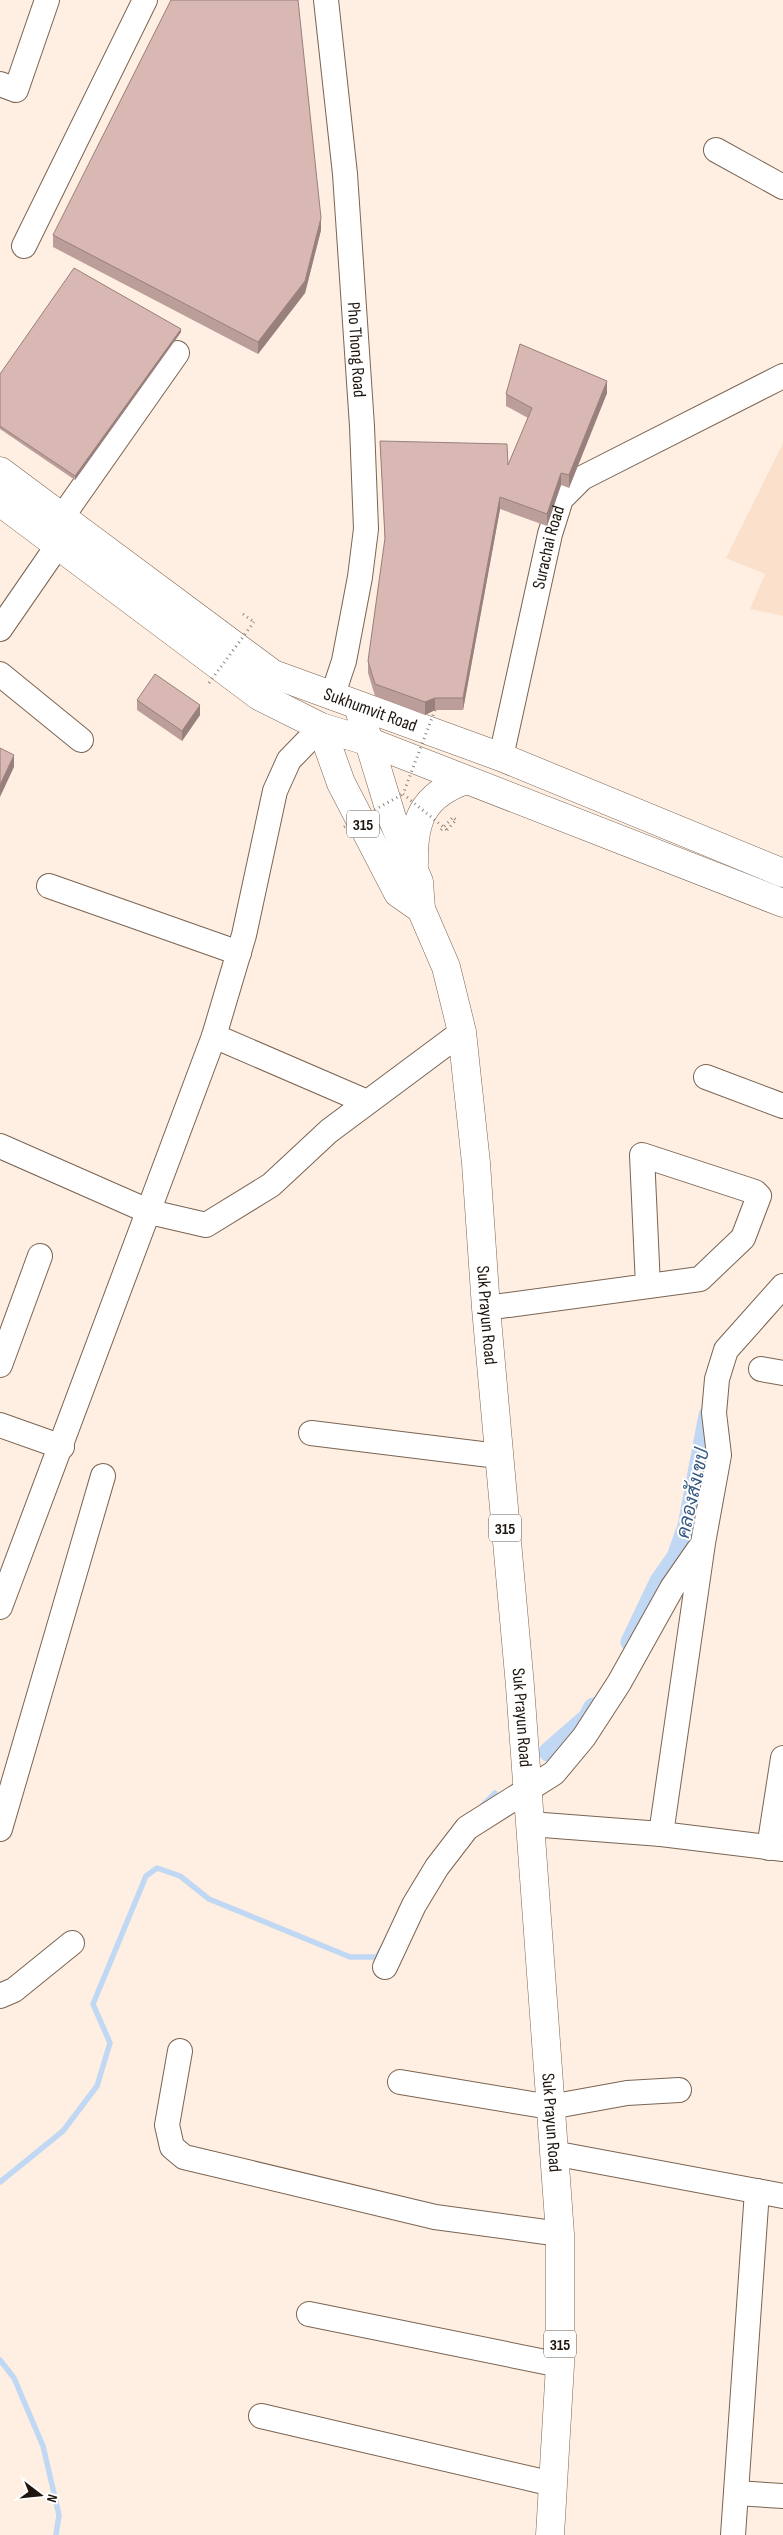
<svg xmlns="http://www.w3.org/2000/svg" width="783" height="2535" viewBox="0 0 783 2535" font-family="'Sofia Sans Condensed',Sarabun,sans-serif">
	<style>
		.built { fill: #fbe1cc }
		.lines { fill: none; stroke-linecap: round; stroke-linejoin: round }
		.stream { stroke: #c0d8f4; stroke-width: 5.5 }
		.canal { stroke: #c0d8f4; stroke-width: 19 }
		.minor-casing { stroke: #7b6452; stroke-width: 26 }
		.major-casing { stroke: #7b6452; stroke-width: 29 }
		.path { stroke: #8f8379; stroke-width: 3; stroke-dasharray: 1 4; stroke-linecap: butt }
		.minor { stroke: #fff; stroke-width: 24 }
		.major { stroke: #fff; stroke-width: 28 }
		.path-bridge { stroke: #8f8379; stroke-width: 3; stroke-dasharray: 1 4; stroke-linecap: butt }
		.wall { fill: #bb9d99 }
		.shaded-wall { fill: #98807d }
		.building { fill: #d9b7b2; stroke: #98807d }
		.labels { text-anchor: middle; stroke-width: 4; stroke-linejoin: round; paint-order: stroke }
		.shield { fill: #fff; stroke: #625b56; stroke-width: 1 }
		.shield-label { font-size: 16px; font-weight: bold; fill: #1e150e }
		.street-label { font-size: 18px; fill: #1e150e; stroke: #fff }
		.water-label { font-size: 19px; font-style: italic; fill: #375982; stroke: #fff }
	</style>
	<rect width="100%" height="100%" fill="#feefe2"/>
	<polygon class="built" points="783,443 783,616 750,609 765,574 726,558"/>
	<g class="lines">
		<g class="stream">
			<polyline points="483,1805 495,1793"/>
			<polyline points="0,2182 63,2131 97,2086 110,2043 93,2004 146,1876 157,1868 180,1876 209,1899 350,1957 377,1957 381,1950"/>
			<polyline points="0,2360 14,2378 43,2446 59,2515 56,2535"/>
		</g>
		<g class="canal">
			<polyline points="630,1642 659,1581 676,1557 687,1526 708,1415"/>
			<polyline points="548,1752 587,1718 593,1707"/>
		</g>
		<g class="minor-casing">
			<g id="minor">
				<path id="s1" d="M326,0l19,174 17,252 4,103 -6,48 -16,84 -12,36"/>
				<polyline points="0,84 16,90 47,0"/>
				<polyline points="716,150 783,187"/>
				<polyline points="24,246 145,0"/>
				<polyline points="62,517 177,353"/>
				<polyline points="0,629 58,545"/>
				<polyline points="0,674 81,740"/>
				<path id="s2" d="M501,757l49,-223 11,-35 21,-21 201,-102"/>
				<polyline points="49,886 239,953"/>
				<polyline points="214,1036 367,1102"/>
				<polyline points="706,1077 783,1106"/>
				<polyline points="0,1146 150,1212 206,1225 271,1185 329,1131 462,1032"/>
				<polyline points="486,1308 700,1279 743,1238 759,1196 755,1192 642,1155 648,1286"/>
				<polyline points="0,1365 40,1256"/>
				<polyline points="761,1369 783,1373"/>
				<polyline points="0,1425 62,1447"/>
				<polyline points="311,1433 498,1456"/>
				<polyline points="0,1607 214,1036 244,935 275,791 289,760 321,727"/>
				<polyline points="530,1824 661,1834 783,1849"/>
				<polyline points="0,1829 103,1476"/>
				<polyline points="661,1834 703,1543 719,1455 714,1413 717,1379 726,1350 783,1286"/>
				<polyline points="769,1848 783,1758"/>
				<polyline points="385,1967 414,1905 437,1867 467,1828 554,1773 584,1737 619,1683 672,1588 699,1549"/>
				<polyline points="0,1996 14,1990 72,1943"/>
				<polyline points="180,2051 167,2125 172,2147 184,2157 435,2217 560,2234"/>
				<polyline points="400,2082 550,2107 627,2093 679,2090"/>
				<polyline points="553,2153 783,2196"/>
				<polyline points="309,2314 560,2365"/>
				<polyline points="261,2416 553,2484"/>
				<polyline points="736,2493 783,2496"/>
				<polyline points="733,2535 757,2191"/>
			</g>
		</g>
		<g class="major-casing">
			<g id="major">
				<path id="s3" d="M0,471l273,203 228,83 282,116"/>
				<polyline points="0,502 259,696 321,727 370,742 783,903"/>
				<path id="s4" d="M358,706l34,112 27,64 2,27 25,58 16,65 14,131 10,145 34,378 40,548v131l-10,170"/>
				<polyline points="321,727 341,783 398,893 421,909"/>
				<path d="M414,863c-1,-43 9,-68 52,-83"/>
			</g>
		</g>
		<g class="path">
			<polyline points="243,614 254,622"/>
			<polyline points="441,830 453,817 456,820"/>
			<polyline points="447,830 456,820"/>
		</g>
		<use href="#minor" class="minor"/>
		<use href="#major" class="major"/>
		<g class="path-bridge">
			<polyline points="209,683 254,622"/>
			<polyline points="435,710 403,794 447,830"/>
			<polyline points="344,827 403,794"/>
		</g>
	</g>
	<g class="wall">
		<polygon points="321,230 305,293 258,354 53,247 53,235"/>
		<polygon points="181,332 75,480 0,429 0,374"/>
		<polygon points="607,393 569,488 561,485 547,526 500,509 463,710 435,710 425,715 375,696 368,673 368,661 385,542 380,441 508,465 528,418 506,406 506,394"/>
		<polygon points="137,700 200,715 182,741 137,710"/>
	</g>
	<g class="shaded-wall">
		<polygon points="321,218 321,230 305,293 258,354 258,342"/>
		<polygon points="181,329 181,332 75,480 75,476"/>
		<polygon points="607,381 607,393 569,488 569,475"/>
		<polygon points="561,473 561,485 547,526 547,514"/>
		<polygon points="500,497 500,509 463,710 463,698"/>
		<polygon points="435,698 435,710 425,715 425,702"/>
		<polygon points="200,705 200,715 182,741 182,731"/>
		<polygon points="14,755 14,767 0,797 0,785"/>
	</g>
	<g class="building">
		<polygon points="171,0 298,0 321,218 305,281 258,342 53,235"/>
		<polygon points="74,268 181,329 75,476 0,426 0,374"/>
		<polygon points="520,344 607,381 569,475 561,473 547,514 500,497 463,698 435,698 425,702 375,684 368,661 385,538 380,441 507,444 508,465 532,408 506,394"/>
		<polygon points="155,674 200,705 182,731 137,700"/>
		<polygon points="0,748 14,755 0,785"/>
	</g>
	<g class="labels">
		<g class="shield">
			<rect x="347" y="810.5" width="32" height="27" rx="4"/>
			<rect x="489" y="1514.5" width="32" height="27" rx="4"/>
			<rect x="544" y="2330.5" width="32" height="27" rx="4"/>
		</g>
		<g class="shield-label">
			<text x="363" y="830">315</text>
			<text x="505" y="1534">315</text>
			<text x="560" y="2350">315</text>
		</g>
		<g class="street-label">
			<text dy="6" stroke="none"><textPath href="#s1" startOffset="351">Pho Thong Road</textPath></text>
			<text dy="6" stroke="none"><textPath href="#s2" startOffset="215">Surachai Road</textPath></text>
			<text dy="6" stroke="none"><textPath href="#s3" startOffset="444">Sukhumvit Road</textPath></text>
			<text dy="6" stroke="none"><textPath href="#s4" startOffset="628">Suk Prayun Road</textPath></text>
			<text dy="6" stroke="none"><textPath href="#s4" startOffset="1032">Suk Prayun Road</textPath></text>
			<text dy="6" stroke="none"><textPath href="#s4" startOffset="1438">Suk Prayun Road</textPath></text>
		</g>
		<g class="water-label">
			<text transform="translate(692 1493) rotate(-77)" y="7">คลองสังเขป</text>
		</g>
	</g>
	<g transform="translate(40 2495) rotate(106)" stroke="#ffffff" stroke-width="4" paint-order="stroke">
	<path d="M0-4L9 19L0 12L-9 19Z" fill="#1e150e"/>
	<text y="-8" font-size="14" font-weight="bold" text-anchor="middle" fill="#1e150e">N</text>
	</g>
</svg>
